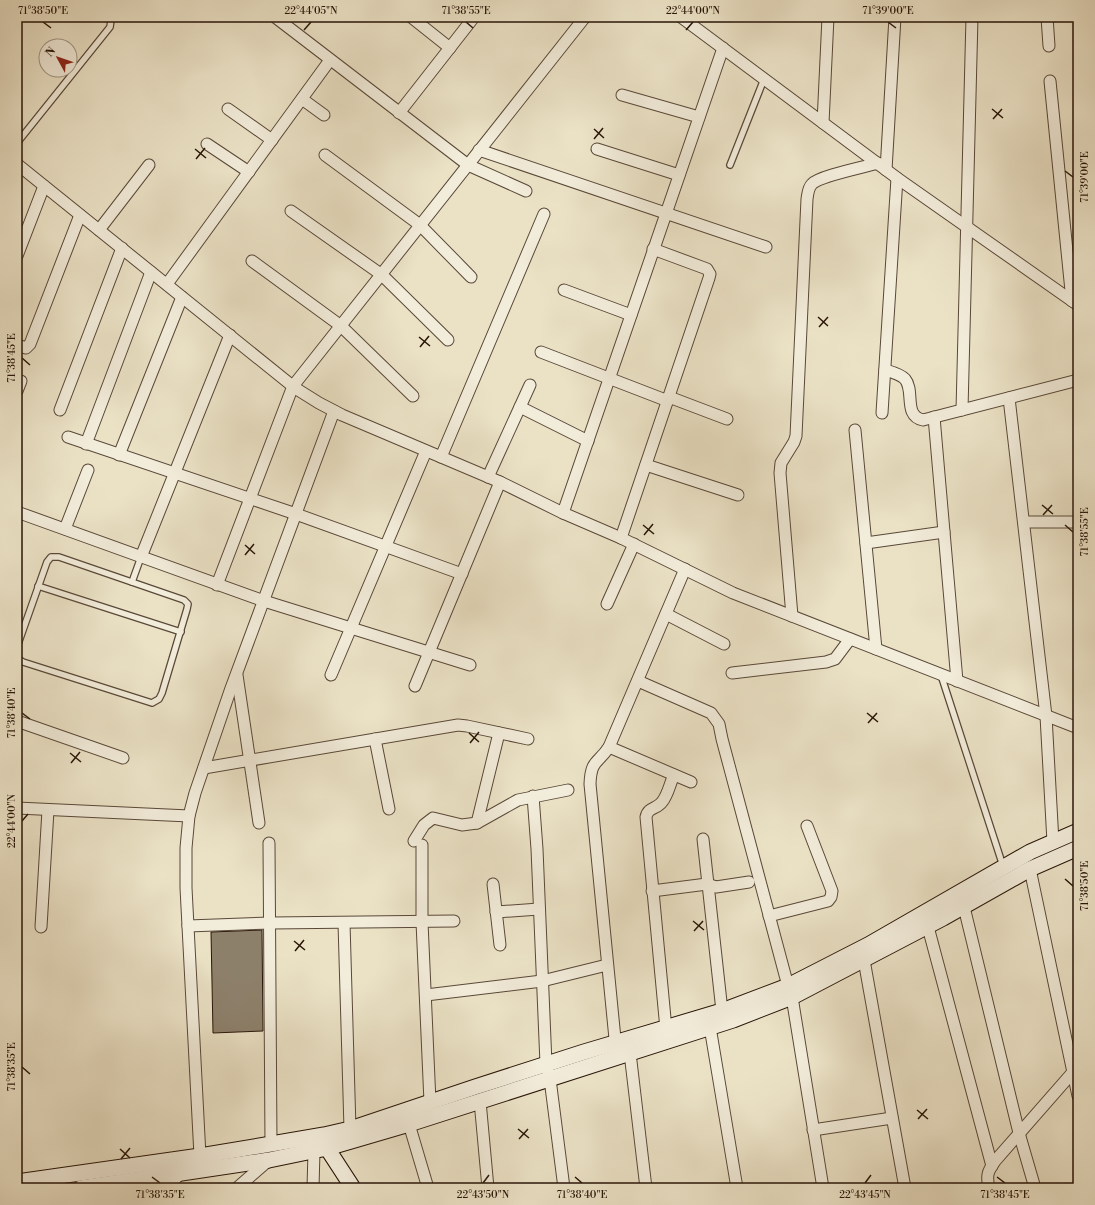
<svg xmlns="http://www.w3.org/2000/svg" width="1095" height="1205" viewBox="0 0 1095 1205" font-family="'Libre Bodoni',serif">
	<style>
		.building { fill: #8d806b; stroke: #281508 }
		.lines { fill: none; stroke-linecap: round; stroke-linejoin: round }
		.lane-casing { stroke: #594838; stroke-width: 8 }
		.street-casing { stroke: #594838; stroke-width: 13 }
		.secondary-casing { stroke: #281508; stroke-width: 17 }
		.lane { stroke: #f2ecda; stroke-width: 5.5 }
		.street { stroke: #f2ecda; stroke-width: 11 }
		.secondary { stroke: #f2ecda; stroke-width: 15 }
		.ticks { fill: none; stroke: #281508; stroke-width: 1.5 }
		.neatline { fill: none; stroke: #281508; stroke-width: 1.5 }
		.ticks-label { font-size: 10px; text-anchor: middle; fill: #281508 }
	</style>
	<rect width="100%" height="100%" fill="#ebe2c6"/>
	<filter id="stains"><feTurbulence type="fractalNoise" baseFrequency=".005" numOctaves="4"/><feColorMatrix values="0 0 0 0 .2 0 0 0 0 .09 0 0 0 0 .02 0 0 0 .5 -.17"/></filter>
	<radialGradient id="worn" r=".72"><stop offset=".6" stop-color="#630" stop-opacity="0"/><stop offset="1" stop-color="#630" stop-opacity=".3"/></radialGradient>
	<polygon class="building" points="262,930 263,1031 213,1033 211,932"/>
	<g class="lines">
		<g class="lane-casing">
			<g id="lane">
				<polyline points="17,143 110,27 111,20 109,17"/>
				<polyline points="730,165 764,79"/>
				<polyline points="132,582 141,557"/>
				<polyline points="38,586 181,632"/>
				<polyline points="17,647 47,562 51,557 59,557 184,600 188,604 187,609 162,693 159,699 152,703 23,662 17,658"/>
				<polyline points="941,675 1003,866"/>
			</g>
		</g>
		<g class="street-casing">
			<g id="street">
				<polyline points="275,17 468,165 526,191"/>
				<polyline points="411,17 450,48"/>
				<polyline points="681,17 897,178 1078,305"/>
				<polyline points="1047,17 1049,46"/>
				<polyline points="1050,81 1072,301"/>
				<polyline points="622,95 699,117"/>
				<polyline points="302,99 324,115"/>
				<polyline points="228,109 272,140"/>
				<polyline points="399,113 474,17"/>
				<polyline points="823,123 828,17"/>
				<polyline points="207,144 249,172"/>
				<polyline points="597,149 679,175"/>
				<polyline points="479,150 766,247"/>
				<polyline points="325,155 420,225 471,277"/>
				<polyline points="17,164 295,388 319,403 342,415 500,482 563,513 621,538 733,593 1078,728"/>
				<polyline points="886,170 895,17"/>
				<polyline points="291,211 382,275 448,340"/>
				<polyline points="99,230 149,165"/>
				<polyline points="17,256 44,186"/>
				<polyline points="252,261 341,326 413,396"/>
				<polyline points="167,284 330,60"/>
				<polyline points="564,290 631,315"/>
				<polyline points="17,345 26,348 30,344 80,215"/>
				<polyline points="541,352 668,401"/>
				<path d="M885,370c7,2 15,4 20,9 10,12 -2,37 18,41l155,-40"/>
				<polyline points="17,391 21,381"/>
				<polyline points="669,397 727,419"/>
				<polyline points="1009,398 1046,716 1053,842"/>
				<polyline points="520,407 588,441"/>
				<polyline points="60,410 122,248"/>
				<polyline points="962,410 972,17"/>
				<polyline points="882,413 897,178"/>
				<polyline points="934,417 957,681"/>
				<polyline points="855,430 876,649"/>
				<polyline points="68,437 296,514 462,574"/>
				<polyline points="86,444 151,272"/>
				<polyline points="119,455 182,297"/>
				<polyline points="441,457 544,214"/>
				<polyline points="646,465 738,495"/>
				<polyline points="488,477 530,385"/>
				<polyline points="17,512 264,601 470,665"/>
				<polyline points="563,513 723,48"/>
				<polyline points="1025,522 1078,522"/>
				<polyline points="65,529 88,470"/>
				<polyline points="621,538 709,278 710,274 707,269 653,249"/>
				<polyline points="866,543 944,532"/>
				<polyline points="141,557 230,335"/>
				<polyline points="217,585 293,386 585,17"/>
				<polyline points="607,604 634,544"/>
				<polyline points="666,614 724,644"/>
				<path d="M792,616l-12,-143 1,-10 13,-21 2,-6 11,-237c1,-6 1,-11 5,-15 7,-8 53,-17 66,-21"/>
				<polyline points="732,673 826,662 835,659 850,639"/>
				<polyline points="237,675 259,823"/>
				<polyline points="331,675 426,451"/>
				<polyline points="638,681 711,713 719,724 722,739 788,986"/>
				<polyline points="415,686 500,482"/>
				<polyline points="17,721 123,758"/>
				<polyline points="375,739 389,809"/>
				<polyline points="609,747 691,782"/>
				<polyline points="204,768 458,725 467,726 528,739"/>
				<polyline points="533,796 537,849 546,1064 550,1079 564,1188"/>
				<polyline points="17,808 189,816"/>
				<polyline points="477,823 499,733"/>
				<polyline points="703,839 722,1011"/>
				<polyline points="414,841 424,825 433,818 462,825 477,823 518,800 568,790"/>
				<polyline points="269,843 271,1144"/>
				<polyline points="422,845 422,922 430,1102"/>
				<polyline points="1030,869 1078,1096"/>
				<polyline points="493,884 500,945"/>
				<polyline points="652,891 707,884 716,887 749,882"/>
				<polyline points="964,907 1019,1133 1035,1188"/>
				<polyline points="496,912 539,909"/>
				<polyline points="769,916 828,901 831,897 832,891 807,826"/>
				<polyline points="344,923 350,1129"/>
				<polyline points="188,926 271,923 454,921"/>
				<polyline points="41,927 48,810"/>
				<polyline points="928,927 992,1166"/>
				<polyline points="864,960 905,1188"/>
				<polyline points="426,995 542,981 607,965"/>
				<polyline points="792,997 823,1188"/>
				<polyline points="710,1027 737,1188"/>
				<path d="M666,1029l-20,-212c2,-10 11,-8 16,-15 6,-7 8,-19 12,-27"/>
				<path d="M616,1049l-26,-265c1,-25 8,-20 19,-37l76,-178"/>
				<polyline points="630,1053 646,1188"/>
				<polyline points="480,1101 488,1188"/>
				<polyline points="409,1124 428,1188"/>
				<polyline points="813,1130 892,1118"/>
				<polyline points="200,1156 186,888 186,848 189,816 195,793 230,691 334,411"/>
				<polyline points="166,1188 180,1174"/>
				<polyline points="237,1188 269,1160"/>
				<polyline points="313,1188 314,1151"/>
				<path d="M989,1188c-3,-13 -1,-17 6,-27l78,-89"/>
			</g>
		</g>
		<g class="secondary-casing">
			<g id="secondary">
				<polyline points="325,1140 327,1148 353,1188"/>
				<polyline points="17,1182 200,1156 324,1135 350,1129 475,1087 584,1052 722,1011 788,986 868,945 1030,852 1078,831"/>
				<polyline points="81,1188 269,1160 327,1148 409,1124 733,1020 792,997 943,918 1030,869 1078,848"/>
			</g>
		</g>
		<use href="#lane" class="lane"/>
		<use href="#street" class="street"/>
		<use href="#secondary" class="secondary"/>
	</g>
	<path class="ticks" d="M43,22l8,6M466,22l7,6M888,22l8,6M304,30l7,-8M686,30l7,-8M992,109l11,9M993,119l9,-10M594,129l10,9M594,139l9,-11M195,149l11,9M196,159l9,-11M1065,171l8,6M818,317l10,9M819,327l9,-10M419,337l11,9M420,347l9,-11M22,358l8,7M1042,505l11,9M1043,515l9,-10M643,525l11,9M1065,525l8,7M644,535l9,-11M245,545l10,9M245,555l9,-11M22,713l8,6M867,713l11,9M868,723l9,-10M469,733l10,9M470,743l9,-11M70,753l11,9M71,763l9,-11M22,821l6,-7M1065,879l8,7M693,921l11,9M694,931l9,-10M294,941l11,9M295,951l9,-11M22,1067l8,7M917,1110l11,9M918,1119l9,-10M518,1129l11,9M519,1139l9,-10M120,1149l10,9M121,1159l9,-11M152,1177l8,6M575,1177l7,6M997,1177l8,6M483,1183l6,-8M865,1183l6,-8"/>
	<rect width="1095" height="1205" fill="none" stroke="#ebe2c6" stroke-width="44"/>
	<g transform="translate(58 58) rotate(310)"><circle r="19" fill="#f2ecda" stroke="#a19686"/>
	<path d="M0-3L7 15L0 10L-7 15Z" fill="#8f2418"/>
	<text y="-6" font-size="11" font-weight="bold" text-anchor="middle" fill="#281508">N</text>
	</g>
	<rect x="22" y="22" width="1051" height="1161" class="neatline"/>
	<g class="ticks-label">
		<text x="43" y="14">71°38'50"E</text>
		<text x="311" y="14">22°44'05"N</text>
		<text x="466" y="14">71°38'55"E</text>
		<text x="693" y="14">22°44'00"N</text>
		<text x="888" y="14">71°39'00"E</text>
		<text transform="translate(1084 177) rotate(-90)" y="4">71°39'00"E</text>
		<text transform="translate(11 358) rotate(-90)" y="4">71°38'45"E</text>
		<text transform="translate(1084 532) rotate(-90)" y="4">71°38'55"E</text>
		<text transform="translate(11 713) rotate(-90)" y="4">71°38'40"E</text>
		<text transform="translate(11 821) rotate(-90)" y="4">22°44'00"N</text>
		<text transform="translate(1084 886) rotate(-90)" y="4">71°38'50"E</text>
		<text transform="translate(11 1067) rotate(-90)" y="4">71°38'35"E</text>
		<text x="160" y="1198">71°38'35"E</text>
		<text x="483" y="1198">22°43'50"N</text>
		<text x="582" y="1198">71°38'40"E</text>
		<text x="865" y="1198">22°43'45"N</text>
		<text x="1005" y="1198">71°38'45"E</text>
	</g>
	<rect width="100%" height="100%" filter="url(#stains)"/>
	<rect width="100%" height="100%" fill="url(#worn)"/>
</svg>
